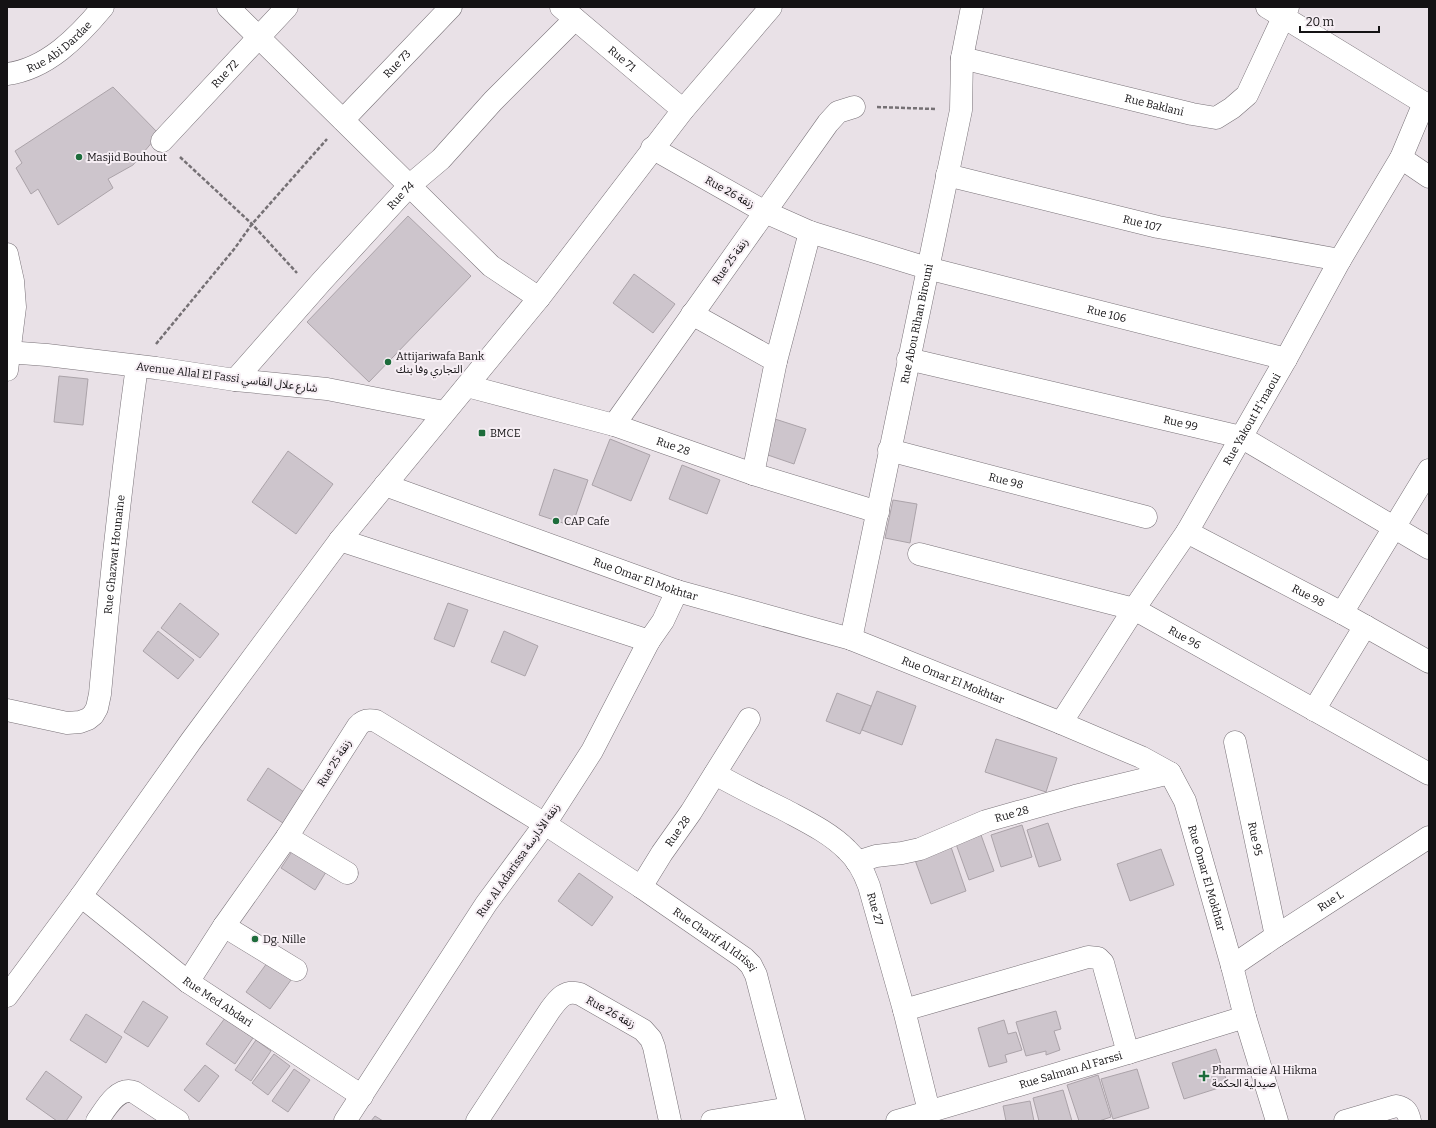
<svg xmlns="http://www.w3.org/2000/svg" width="1436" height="1128" viewBox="0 0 1436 1128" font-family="Bitter,'Noto Sans Arabic',serif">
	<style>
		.building { fill: #cdc5cc; stroke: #aba3a9 }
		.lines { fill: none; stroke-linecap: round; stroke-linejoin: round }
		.street-casing { stroke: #797278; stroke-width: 23 }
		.secondary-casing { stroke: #797278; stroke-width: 23 }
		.path { stroke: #757074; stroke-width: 2.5; stroke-dasharray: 4 2; stroke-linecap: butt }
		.street { stroke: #fff; stroke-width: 22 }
		.secondary { stroke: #fff; stroke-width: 22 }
		.poi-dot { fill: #1d6c3b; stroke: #f6eef4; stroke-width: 1.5 }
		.labels { text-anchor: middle; stroke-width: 4; stroke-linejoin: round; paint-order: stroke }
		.street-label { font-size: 11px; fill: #141214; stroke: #f6eef4 }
		.poi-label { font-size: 11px; fill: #141214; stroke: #f6eef4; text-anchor: start }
	</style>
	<rect width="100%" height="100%" fill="#e9e1e7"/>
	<g class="building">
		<polygon points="113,87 159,134 133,165 108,179 113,188 58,225 38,189 31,194 16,168 22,163 15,151"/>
		<polygon points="408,216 471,276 369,382 307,322"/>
		<polygon points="634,274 675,304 653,333 613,303"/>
		<polygon points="59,376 88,379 83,425 54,422"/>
		<polygon points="775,419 806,429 794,464 762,453"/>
		<polygon points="610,439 650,455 631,501 592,485"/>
		<polygon points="288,451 333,484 296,534 252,502"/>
		<polygon points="682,465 720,480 707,514 669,499"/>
		<polygon points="554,469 588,480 572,526 539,515"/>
		<polygon points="893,500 917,504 910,543 885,538"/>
		<polygon points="180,603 219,634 200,658 161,628"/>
		<polygon points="448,603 468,610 454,647 434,639"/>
		<polygon points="158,631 194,660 178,679 143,651"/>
		<polygon points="504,631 538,646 525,676 491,662"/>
		<polygon points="877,691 916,706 902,745 862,730"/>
		<polygon points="837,693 871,706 860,734 826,721"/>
		<polygon points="996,739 1057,758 1046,792 985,772"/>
		<polygon points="268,768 304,792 283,823 247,800"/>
		<polygon points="1048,823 1061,860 1039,867 1027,830"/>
		<polygon points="1022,825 1032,857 1001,867 991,835"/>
		<polygon points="981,835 994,871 969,880 956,844"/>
		<polygon points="951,847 966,891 931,904 915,860"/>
		<polygon points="1161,849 1174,885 1130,901 1117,864"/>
		<polygon points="293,850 326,872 315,890 281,868"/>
		<polygon points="579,873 613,897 592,926 558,901"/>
		<polygon points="267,963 291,980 270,1009 246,992"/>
		<polygon points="143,1001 168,1017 148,1047 124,1032"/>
		<polygon points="1056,1011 1061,1029 1054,1031 1060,1050 1046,1055 1046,1051 1026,1056 1016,1022"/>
		<polygon points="86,1014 122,1037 106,1063 70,1040"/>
		<polygon points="225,1018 253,1038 235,1064 206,1044"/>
		<polygon points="1004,1020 1008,1034 1016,1032 1022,1050 1005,1055 1007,1062 989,1067 978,1028"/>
		<polygon points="256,1040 271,1051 251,1081 235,1070"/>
		<polygon points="1216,1049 1228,1085 1184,1099 1172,1063"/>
		<polygon points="274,1054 290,1066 268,1095 252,1083"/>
		<polygon points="205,1065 219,1076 199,1102 184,1090"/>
		<polygon points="294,1069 310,1080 288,1112 272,1101"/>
		<polygon points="1137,1069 1149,1108 1113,1119 1101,1079"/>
		<polygon points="46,1071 82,1097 66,1121 57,1121 26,1099"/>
		<polygon points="1098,1075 1111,1117 1099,1121 1079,1121 1067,1085"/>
		<polygon points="1063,1090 1072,1121 1039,1121 1033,1098"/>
		<polygon points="1030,1101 1034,1121 1006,1121 1003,1106"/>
		<polygon points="375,1116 383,1121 371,1121"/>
	</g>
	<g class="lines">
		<g class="street-casing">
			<g id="street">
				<polyline points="228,7 491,266 539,298"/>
				<path id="s1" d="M561,7l122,103"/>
				<polyline points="1267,7 1429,106"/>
				<path id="s2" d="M962,58l230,56 24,4 16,-10 15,-13 41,-88"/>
				<path id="s3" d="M7,74c40,-5 71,-37 96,-67"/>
				<path id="s4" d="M343,120l108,-113"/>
				<path id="s5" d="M162,141l125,-134"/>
				<path id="s6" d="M652,148l113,64 45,20 117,36 359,91"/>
				<polyline points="1401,158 1429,177"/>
				<path id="s7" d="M947,175l211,52 182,33"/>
				<polyline points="7,254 13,281 15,307 7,370"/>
				<polyline points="692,314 776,361"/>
				<path id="s8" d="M908,359l333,78 188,111"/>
				<path id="s9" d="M235,380l87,-99 87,-95 32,-27 52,-58 82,-82"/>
				<path id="s10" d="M467,386l147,39 139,49 125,38"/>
				<polyline points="614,425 828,123 838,112 854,107"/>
				<path id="s11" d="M889,450l257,67"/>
				<polyline points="753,474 776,361 810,232"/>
				<path id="s12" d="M385,485l292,106 174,48 210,84 80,34 29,16 15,28 47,165 13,51 32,104"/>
				<path id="s13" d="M1187,532l155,81 87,49"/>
				<polyline points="340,540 649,641"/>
				<path id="s14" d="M919,554l215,55 295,165"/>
				<polyline points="1342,613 1429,470"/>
				<path id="s15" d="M851,639l110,-529 1,-52 10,-51"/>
				<path id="s16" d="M7,710l60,13 13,-1 8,-3 5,-4 4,-7 3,-14c10,-110 22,-219 37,-328"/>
				<polyline points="1314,710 1365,626"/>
				<path id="s17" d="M1061,723l73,-114 53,-77 99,-173 54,-99 61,-102 23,-55"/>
				<path id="s18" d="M1235,742l41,194"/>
				<path id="s19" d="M715,774c22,12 45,24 68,35 22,12 46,23 64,41 11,10 17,22 22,36l35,124 25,101"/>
				<polyline points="287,837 347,873"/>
				<path id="s20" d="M857,862l19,-6 26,-3 18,-4 66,-28 89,-25 95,-23"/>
				<path id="s21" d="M641,887l21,-34 29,-41 58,-93"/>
				<path id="s22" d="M81,896l107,86 174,114"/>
				<polyline points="224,926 296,970"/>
				<path id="s23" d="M1232,966l44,-30 153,-99"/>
				<path id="s24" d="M188,982l36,-56 63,-89 71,-111c5,-6 10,-7 18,-5l169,103 96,63 103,71 7,7 5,10 38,146"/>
				<polyline points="904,1010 1088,957 1098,958 1103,963 1128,1053"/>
				<path d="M97,1121c8,-11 20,-35 37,-29l44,29"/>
				<polyline points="345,1121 486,904 545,824 592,751 649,641 663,621 677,591"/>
				<path d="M477,1121l73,-111c8,-11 15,-21 30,-16l63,36 8,9 3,8 16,74"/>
				<polyline points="712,1121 790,1108"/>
				<path id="s25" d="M897,1121l231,-68 117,-36"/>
				<path d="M1345,1121l51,-15c10,2 12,6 14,15"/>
			</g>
		</g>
		<g class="secondary-casing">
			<g id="secondary">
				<polyline points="7,352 47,355 156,368 235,380 327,389 444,412"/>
				<polyline points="7,996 81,896 191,741 340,540 539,298 683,110 771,7"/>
			</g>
		</g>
		<g class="path">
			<polyline points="877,107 936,109"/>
			<polyline points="180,157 252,224 297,273"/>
			<polyline points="156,344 235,248 252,224 327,139"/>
		</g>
		<use href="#street" class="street"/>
		<use href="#secondary" class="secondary"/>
	</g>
	<g class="poi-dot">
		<circle cx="79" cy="157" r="4"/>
		<circle cx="388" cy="362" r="4"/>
		<rect x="478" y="429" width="8" height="8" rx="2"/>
		<circle cx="556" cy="521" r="4"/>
		<circle cx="255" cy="939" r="4"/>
		<path d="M1202 1070h4v4h4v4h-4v4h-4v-4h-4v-4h4z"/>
	</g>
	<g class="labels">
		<g class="street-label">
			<text dy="4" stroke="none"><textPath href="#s3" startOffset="60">Rue Abi Dardae</textPath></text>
			<text dy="4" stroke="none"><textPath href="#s1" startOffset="80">Rue 71</textPath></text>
			<text dy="4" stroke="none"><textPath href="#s4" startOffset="78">Rue 73</textPath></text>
			<text dy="4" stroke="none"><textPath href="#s5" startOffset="92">Rue 72</textPath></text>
			<text dy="4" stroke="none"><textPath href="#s2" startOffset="198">Rue Baklani</textPath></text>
			<text transform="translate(730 192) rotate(29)" y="4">Rue 26 زنقة</text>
			<text dy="4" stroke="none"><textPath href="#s9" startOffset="248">Rue 74</textPath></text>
			<text dy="4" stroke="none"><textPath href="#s7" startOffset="201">Rue 107</textPath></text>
			<text transform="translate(730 261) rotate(-55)" y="4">Rue 25 زنقة</text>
			<text dy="4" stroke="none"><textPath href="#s6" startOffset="487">Rue 106</textPath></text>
			<text dy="4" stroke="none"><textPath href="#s15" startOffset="322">Rue Abou Rihan Birouni</textPath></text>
			<text transform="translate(227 377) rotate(7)" y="4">Avenue Allal El Fassi شارع علال الفاسي</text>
			<text dy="4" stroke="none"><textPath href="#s17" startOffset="359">Rue Yakout H'maoui</textPath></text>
			<text dy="4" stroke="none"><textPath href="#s8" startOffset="280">Rue 99</textPath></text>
			<text dy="4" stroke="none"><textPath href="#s10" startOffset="215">Rue 28</textPath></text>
			<text dy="4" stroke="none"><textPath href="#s11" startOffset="121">Rue 98</textPath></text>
			<text dy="4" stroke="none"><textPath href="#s16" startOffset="252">Rue Ghazwat Hounaine</textPath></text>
			<text dy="4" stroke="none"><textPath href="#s12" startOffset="277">Rue Omar El Mokhtar</textPath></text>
			<text dy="4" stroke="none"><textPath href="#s13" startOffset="137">Rue 98</textPath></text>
			<text dy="4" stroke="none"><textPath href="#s14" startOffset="280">Rue 96</textPath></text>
			<text dy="4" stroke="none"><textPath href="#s12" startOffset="601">Rue Omar El Mokhtar</textPath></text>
			<text transform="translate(334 763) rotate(-58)" y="4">Rue 25 زنقة</text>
			<text dy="4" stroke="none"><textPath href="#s20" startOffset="163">Rue 28</textPath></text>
			<text dy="4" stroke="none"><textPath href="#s21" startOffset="67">Rue 28</textPath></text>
			<text dy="4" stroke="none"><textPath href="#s18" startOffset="99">Rue 95</textPath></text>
			<text transform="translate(518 860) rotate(-55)" y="4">Rue Al Adarissa زنقة الأدارسة</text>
			<text dy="4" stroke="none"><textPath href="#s12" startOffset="949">Rue Omar El Mokhtar</textPath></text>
			<text dy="4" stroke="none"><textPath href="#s23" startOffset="118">Rue L</textPath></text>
			<text dy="4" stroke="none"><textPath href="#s19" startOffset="219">Rue 27</textPath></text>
			<text dy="4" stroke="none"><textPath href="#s24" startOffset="731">Rue Charif Al Idrissi</textPath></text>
			<text dy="4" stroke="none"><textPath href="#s22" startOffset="173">Rue Med Abdari</textPath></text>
			<text transform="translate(611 1012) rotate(29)" y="4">Rue 26 زنقة</text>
			<text dy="4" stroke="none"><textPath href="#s25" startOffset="181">Rue Salman Al Farssi</textPath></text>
		</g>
		<g class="poi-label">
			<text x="87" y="161">Masjid Bouhout</text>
			<text x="396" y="360">Attijariwafa Bank<tspan x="396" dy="13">التجاري وفا بنك</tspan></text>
			<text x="490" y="437">BMCE</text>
			<text x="564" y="525">CAP Cafe</text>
			<text x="263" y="943">Dg. Nille</text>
			<text x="1212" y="1074">Pharmacie Al Hikma<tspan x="1212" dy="13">صيدلية الحكمة</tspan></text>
		</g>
	</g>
	<rect width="1436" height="1128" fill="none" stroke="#141214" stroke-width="16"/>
	<path d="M1300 26v6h79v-6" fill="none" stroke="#141214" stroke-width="2"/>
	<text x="1306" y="26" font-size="12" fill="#141214" stroke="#f6eef4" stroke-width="3" paint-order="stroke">20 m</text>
</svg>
